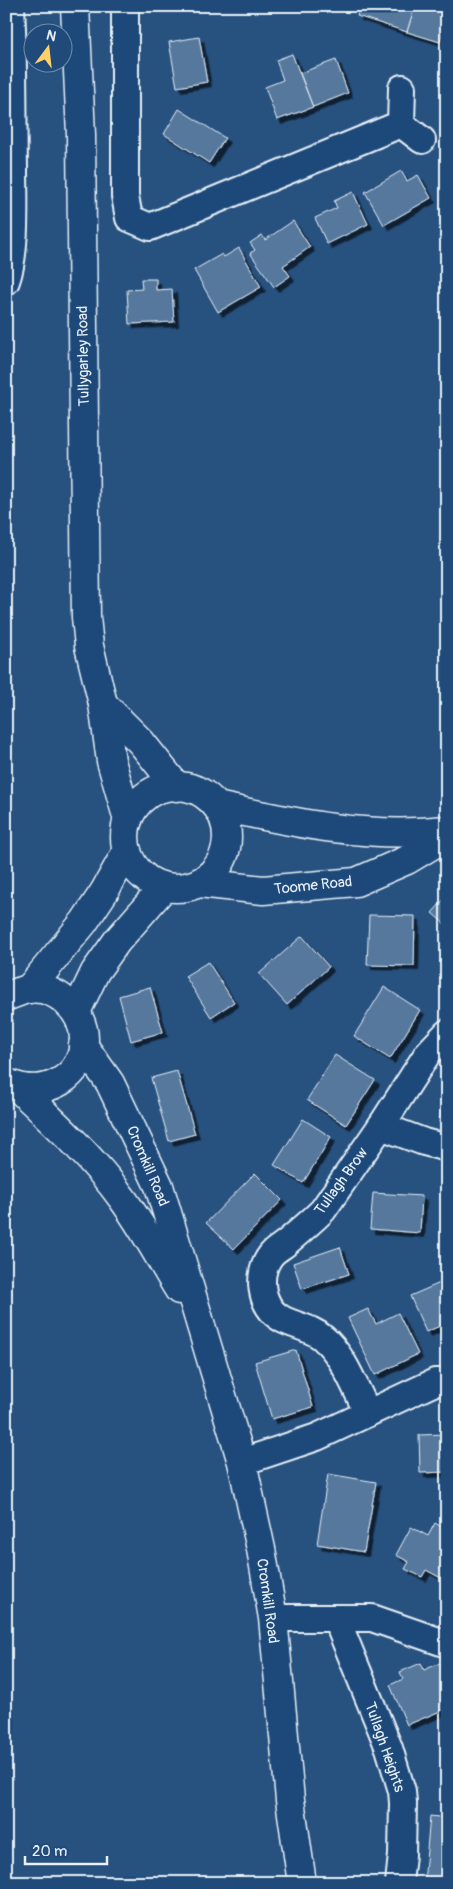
<svg xmlns="http://www.w3.org/2000/svg" width="453" height="1889" viewBox="0 0 453 1889" font-family="Pangolin,sans-serif">
	<style>
		.building { fill: #57789d; stroke: #e8f1f8; filter: url(#shadow) }
		.lines { fill: none; stroke-linecap: round; stroke-linejoin: round }
		.street-casing { stroke: #e8f1f8; stroke-width: 30 }
		.secondary-casing { stroke: #e8f1f8; stroke-width: 31 }
		.street { stroke: #1f4a7a; stroke-width: 26 }
		.secondary { stroke: #1f4a7a; stroke-width: 28 }
		.labels { text-anchor: middle; stroke-width: 4; stroke-linejoin: round; paint-order: stroke }
		.street-label { font-size: 15px; fill: #e8f1f8; stroke: #1f4a7a }
	</style>
	<defs>
		<filter id="shadow"><feDropShadow dx="4.5" dy="4.5" stdDeviation="0" flood-color="#0009"/></filter>
	</defs>
	<rect width="100%" height="100%" fill="#27517f"/>
	<filter id="ink" filterUnits="userSpaceOnUse"><feTurbulence type="fractalNoise" baseFrequency=".02" numOctaves="2"/><feDisplacementMap in="SourceGraphic" scale="10" xChannelSelector="R" yChannelSelector="G"/><feConvolveMatrix kernelMatrix="1 2 1 2 8 2 1 2 1" color-interpolation-filters="sRGB"/></filter>
	<g filter="url(#ink)">
		<g class="building">
			<polygon points="360,6 415,6 407,32 357,16"/>
			<polygon points="415,6 426,6 447,13 440,42 407,32"/>
			<polygon points="199,37 207,82 177,87 169,42"/>
			<polygon points="292,54 313,107 277,120 265,87 283,80 276,60"/>
			<polygon points="336,60 348,93 313,107 300,73"/>
			<polygon points="179,109 225,138 209,163 164,134"/>
			<polygon points="401,171 407,181 418,175 431,198 384,225 365,192"/>
			<polygon points="353,192 368,224 327,244 315,218 337,208 334,201"/>
			<polygon points="293,221 310,247 283,266 290,276 274,287 250,253 255,250 250,243 262,235 265,240"/>
			<polygon points="239,248 261,287 218,312 194,270 222,254 224,257"/>
			<polygon points="141,279 156,279 156,290 172,289 174,322 129,324 127,290 142,289"/>
			<polygon points="447,896 447,926 432,913"/>
			<polygon points="369,915 415,916 414,966 367,965"/>
			<polygon points="302,936 329,967 287,1005 259,974"/>
			<polygon points="208,962 234,1002 211,1017 185,976"/>
			<polygon points="150,987 163,1032 131,1041 119,996"/>
			<polygon points="384,987 420,1010 390,1059 354,1036"/>
			<polygon points="335,1055 375,1080 346,1125 307,1100"/>
			<polygon points="177,1071 195,1134 169,1141 151,1078"/>
			<polygon points="447,1078 447,1124 439,1122"/>
			<polygon points="303,1119 331,1137 303,1183 274,1165"/>
			<polygon points="255,1173 282,1200 234,1249 206,1223"/>
			<polygon points="447,1192 447,1221 442,1220"/>
			<polygon points="373,1193 422,1196 420,1233 370,1229"/>
			<polygon points="340,1247 349,1274 302,1289 293,1263"/>
			<polygon points="447,1280 447,1323 426,1332 410,1296"/>
			<polygon points="368,1309 376,1324 398,1313 418,1354 375,1375 348,1318"/>
			<polygon points="296,1350 313,1407 272,1419 255,1362"/>
			<polygon points="447,1434 447,1472 420,1473 419,1435"/>
			<polygon points="328,1474 376,1482 364,1552 317,1544"/>
			<polygon points="435,1523 447,1530 447,1540 444,1545 447,1547 447,1566 441,1578 426,1570 422,1577 405,1569 409,1562 396,1555 411,1527 428,1536"/>
			<polygon points="421,1663 424,1670 440,1663 447,1679 447,1696 440,1699 445,1709 407,1725 390,1685 403,1679 400,1672"/>
			<polygon points="430,1816 447,1818 447,1883 424,1883"/>
		</g>
		<g class="lines">
			<g class="street-casing">
				<g id="street">
					<polyline points="125,6 125,196 129,218 150,227 401,124"/>
					<polyline points="402,88 401,124 422,140"/>
					<path d="M6,281c11,-30 8,-82 8,-114 -1,-54 0,-107 -3,-161"/>
					<polyline points="381,1126 428,1053 447,1033"/>
					<path d="M368,1413c-12,-23 -25,-59 -45,-75 -11,-10 -28,-12 -41,-19 -22,-12 -26,-45 -11,-64 4,-5 10,-8 15,-12 13,-11 25,-21 37,-33l58,-84 43,16 23,6"/>
					<polyline points="242,1462 317,1437 435,1382 447,1382"/>
					<polyline points="273,1618 372,1618 447,1644"/>
					<polyline points="336,1618 389,1748 402,1791 403,1803 402,1855 399,1883"/>
				</g>
			</g>
			<g class="secondary-casing">
				<g id="secondary">
					<polyline points="75,6 81,135 86,617 89,646 103,704 111,761 128,820"/>
					<polyline points="103,704 141,742 177,787"/>
					<circle cx="176" cy="837" r="51"/>
					<path d="M217,806c78,17 150,33 230,24"/>
					<polyline points="199,883 263,890 356,882 407,860 447,836"/>
					<polyline points="29,989 84,922 104,892 127,851"/>
					<path d="M6,997c7,-3 14,-6 22,-8 28,-4 56,22 56,50 0,39 -40,60 -74,45"/>
					<polyline points="76,1012 95,972 117,941 164,887"/>
					<polyline points="83,1045 110,1083 159,1186 242,1462 261,1549 273,1618 290,1800 302,1883"/>
					<path d="M17,1087c37,35 75,70 105,111 22,30 38,61 57,92"/>
				</g>
			</g>
			<use href="#street" class="street"/>
			<use href="#secondary" class="secondary"/>
		</g>
	</g>
	<g class="labels">
		<g class="street-label">
			<text transform="translate(83 356) rotate(-91)" y="5">Tullygarley Road</text>
			<text transform="translate(313 885) rotate(-6)" y="5">Toome Road</text>
			<text transform="translate(148 1166) rotate(67)" y="5">Cromkill Road</text>
			<text transform="translate(341 1181) rotate(-54)" y="5">Tullagh Brow</text>
			<text transform="translate(268 1601) rotate(82)" y="5">Cromkill Road</text>
			<text transform="translate(385 1747) rotate(71)" y="5">Tullagh Heights</text>
		</g>
	</g>
	<rect width="453" height="1889" fill="none" stroke="#1f4a7a" stroke-width="25"/>
	<rect x="12" y="12" width="428" height="1864" fill="none" stroke="#e8f1f8" stroke-width="2" filter="url(#ink)"/>
	<g transform="translate(48 48) rotate(15)"><circle r="24" fill="#1f4a7a" stroke="#6f8dac"/>
	<path d="M0-4L9 19L0 12L-9 19Z" fill="#ffd166"/>
	<text y="-8" font-size="14" font-weight="bold" text-anchor="middle" fill="#e8f1f8">N</text>
	</g>
	<path d="M25 1856v8h82v-8" fill="none" stroke="#e8f1f8" stroke-width="2.5"/>
	<text x="32" y="1856" font-size="15" fill="#e8f1f8" stroke="#1f4a7a" stroke-width="4" paint-order="stroke">20 m</text>
</svg>
